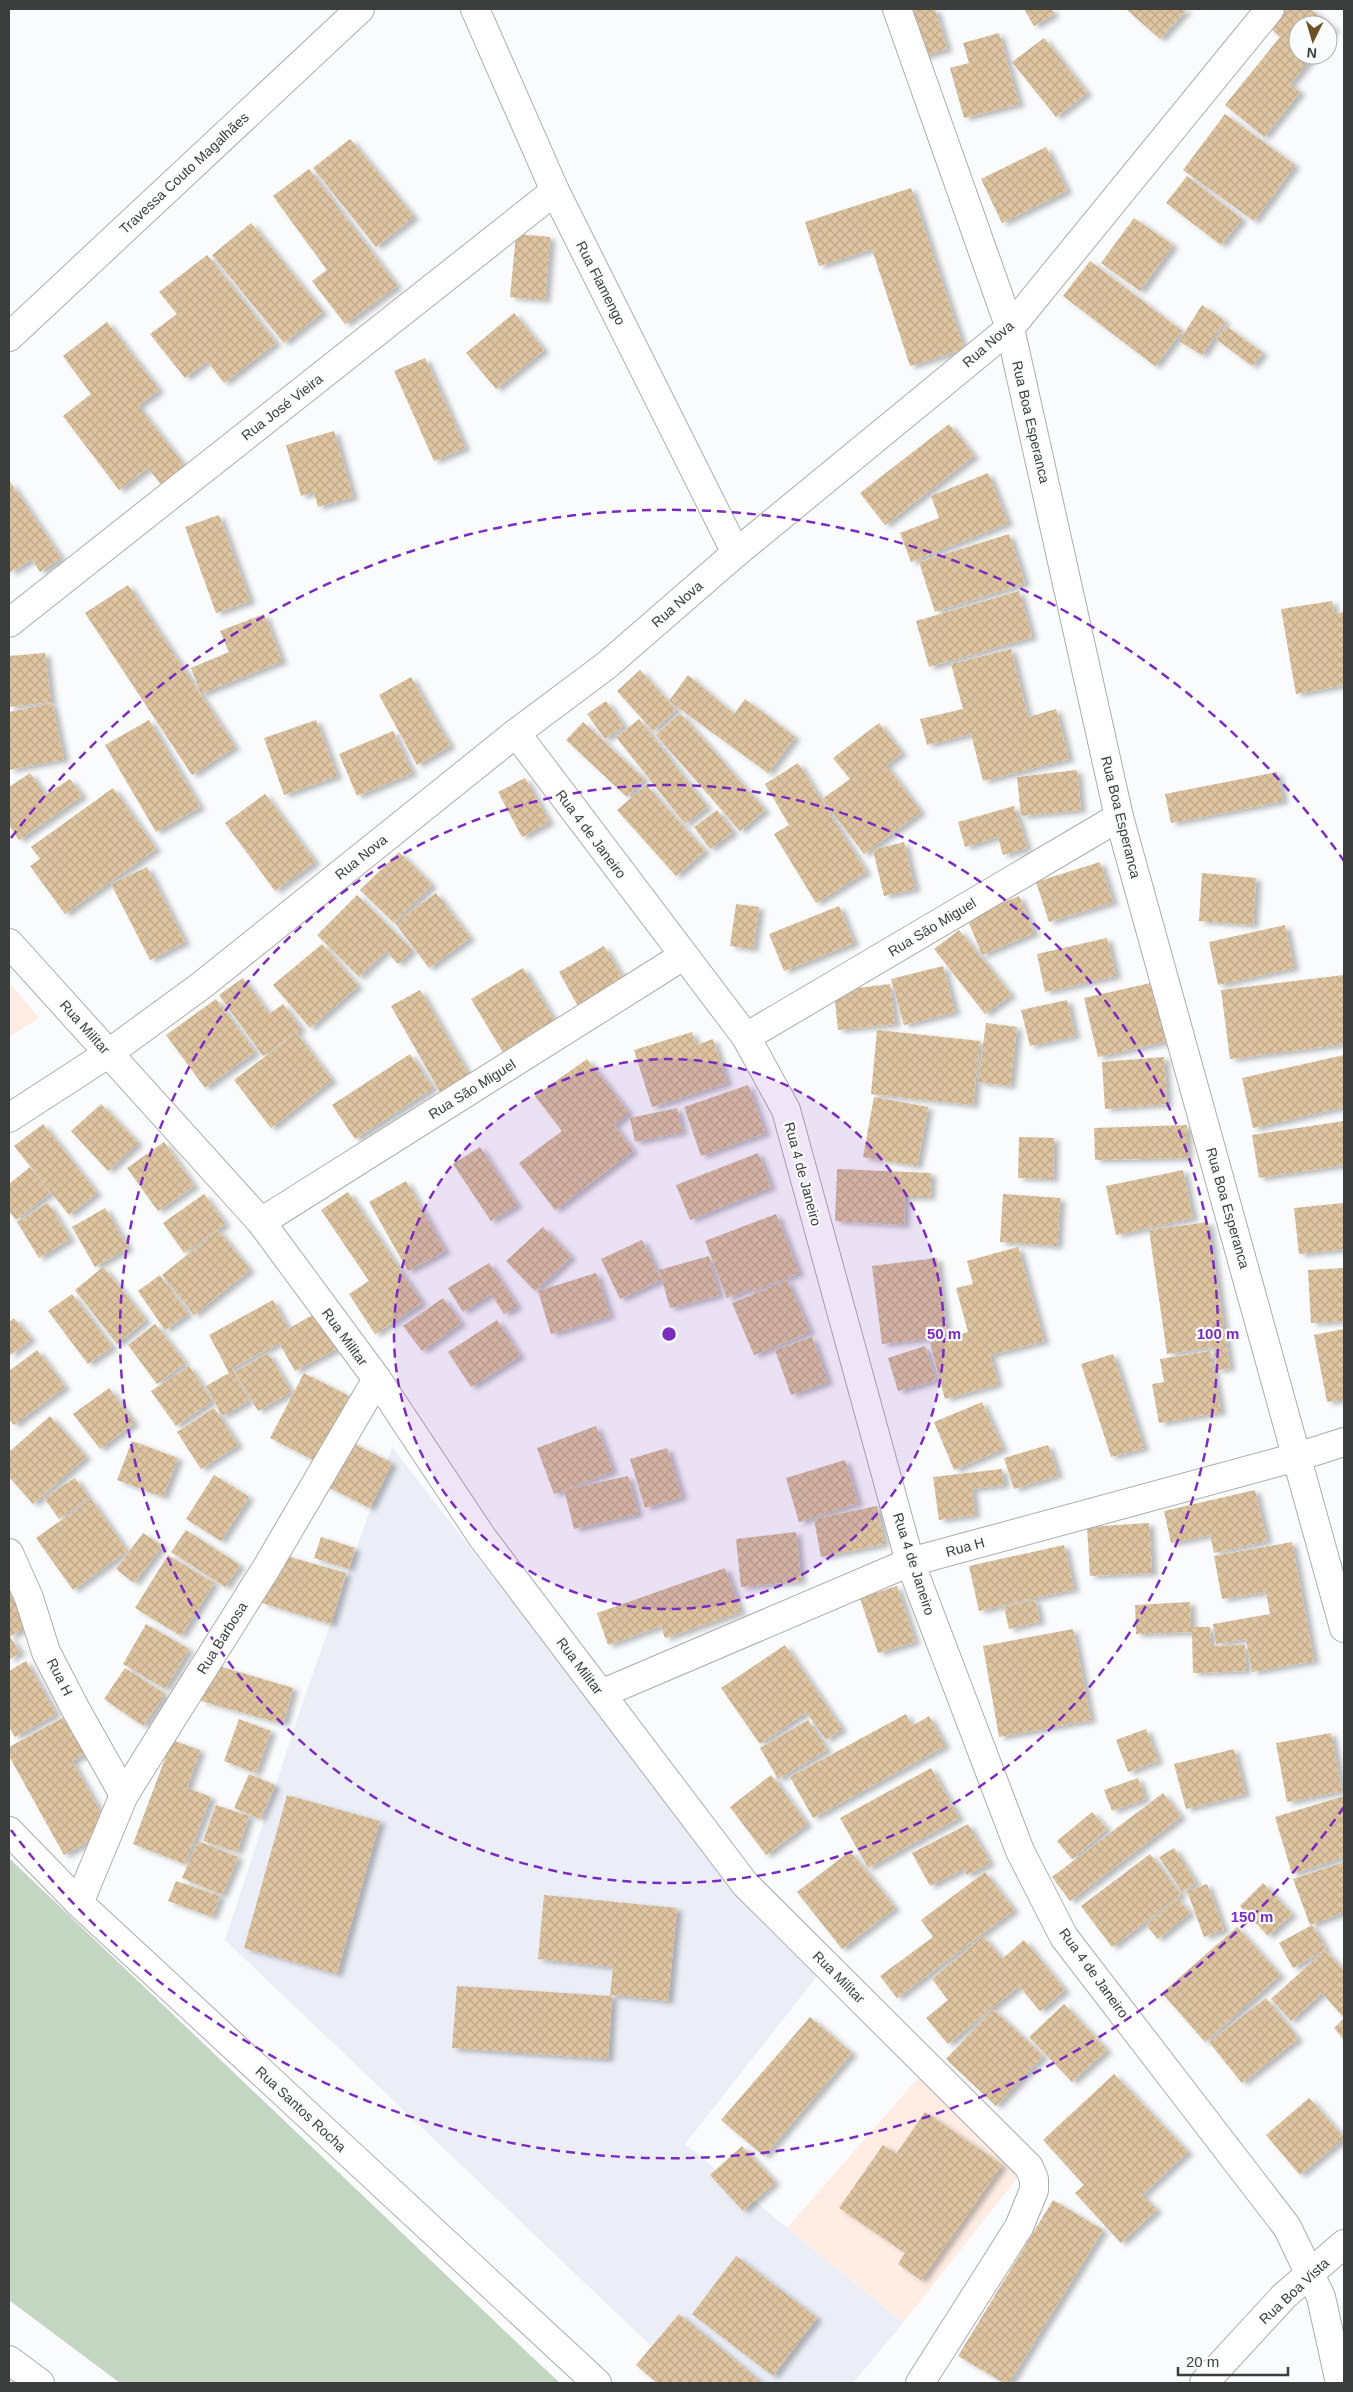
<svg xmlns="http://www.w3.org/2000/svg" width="1353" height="2392" viewBox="0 0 1353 2392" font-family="Helvetica,sans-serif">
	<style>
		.built { fill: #ebeef6 }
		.medical { fill: #ffede3 }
		.grass { fill: #c3d6c1 }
		.building { fill: url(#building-cross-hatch); filter: url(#shadow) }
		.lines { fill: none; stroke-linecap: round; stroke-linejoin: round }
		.street-casing { stroke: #abacad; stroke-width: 30 }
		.primary-casing { stroke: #abacad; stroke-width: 30 }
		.street { stroke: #fff; stroke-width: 28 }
		.primary { stroke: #fff; stroke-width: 28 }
		.ring { fill: none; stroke: #7b2cbf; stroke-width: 2.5; stroke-dasharray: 9 6 }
		.labels { text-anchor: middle; stroke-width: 4.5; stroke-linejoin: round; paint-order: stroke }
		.street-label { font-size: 14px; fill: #3c3d3d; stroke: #fafbfc }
		.centre { fill: #7b2cbf; stroke: #fafbfc; stroke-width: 2.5 }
		.ring-label { font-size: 15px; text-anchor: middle; font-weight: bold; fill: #7b2cbf; stroke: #fafbfc; stroke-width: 4.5; stroke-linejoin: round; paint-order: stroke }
	</style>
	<defs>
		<pattern id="building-cross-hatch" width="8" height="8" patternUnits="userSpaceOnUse" patternTransform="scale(1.25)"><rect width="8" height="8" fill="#dec4a0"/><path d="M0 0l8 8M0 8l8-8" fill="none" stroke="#bfa98b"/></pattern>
		<filter id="shadow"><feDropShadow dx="5.5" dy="3" stdDeviation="2.5" flood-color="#0004"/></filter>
	</defs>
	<rect width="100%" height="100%" fill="#fafbfc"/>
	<polygon class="built" points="392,1447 619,1740 825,1966 685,2144 903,2323 853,2383 690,2383 225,1940 302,1705"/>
	<g class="medical">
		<polygon points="9,982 39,1018 9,1037"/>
		<polygon points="925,2070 1021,2162 1018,2177 903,2323 787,2228"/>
	</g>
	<polygon class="grass" points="9,1858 531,2356 560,2383 120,2383 9,2300"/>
	<g class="building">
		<polygon points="904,9 935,9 947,49 918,58"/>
		<polygon points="1024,9 1051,9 1054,14 1034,26"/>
		<polygon points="1126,9 1187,9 1160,39"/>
		<polygon points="1283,9 1310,9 1334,28 1328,36 1328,25 1298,25 1298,55 1313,55 1290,84 1300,92 1264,137 1225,105 1280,37 1269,27"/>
		<polygon points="999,33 1019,104 964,118 950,68 969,63 963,43"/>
		<polygon points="1044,38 1087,93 1056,117 1012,62"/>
		<polygon points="1225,114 1295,165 1254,221 1183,170"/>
		<polygon points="350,139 414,217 376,247 313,168"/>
		<polygon points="1046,147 1067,191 1002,223 981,179"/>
		<polygon points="309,169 397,286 345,324 312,281 327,270 273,196"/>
		<polygon points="1187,176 1242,219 1221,245 1166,203"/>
		<polygon points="911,188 964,349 910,366 872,249 819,266 805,222"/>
		<polygon points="1134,218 1173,245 1140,291 1101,263"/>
		<polygon points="251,223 323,312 284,343 212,255"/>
		<polygon points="516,234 550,237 545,300 510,297"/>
		<polygon points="207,255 276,343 224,383 207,361 185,378 150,334 177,314 159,292"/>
		<polygon points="1090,261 1182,331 1155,366 1063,296"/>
		<polygon points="1202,305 1225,321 1202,355 1179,341"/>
		<polygon points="514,313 544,350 496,389 466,353"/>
		<polygon points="107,322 159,390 138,406 187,469 163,487 148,468 119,490 63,416 91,394 63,356"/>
		<polygon points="1226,326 1263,353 1252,366 1216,339"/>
		<polygon points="425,358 465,448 434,461 394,371"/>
		<polygon points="949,424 974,456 885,525 860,493"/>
		<polygon points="334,431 353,497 318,507 314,492 301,496 286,445"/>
		<polygon points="988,473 1008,523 911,562 900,533 939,518 931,496"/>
		<polygon points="9,480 61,558 40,572 32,559 9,573"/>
		<polygon points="219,515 250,601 216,613 185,527"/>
		<polygon points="1009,534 1025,583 935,612 919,562"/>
		<polygon points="128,585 235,747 192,775 85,613"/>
		<polygon points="1019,591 1032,637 929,667 916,621"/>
		<polygon points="1332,601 1334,614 1344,612 1344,685 1296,694 1281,609"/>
		<polygon points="264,614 282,661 201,694 191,668 229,652 220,631"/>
		<polygon points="1011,649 1028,717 1056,709 1069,759 983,781 971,734 927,745 920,719 963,709 951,664"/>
		<polygon points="45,653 51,702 9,707 9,656"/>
		<polygon points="640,670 676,710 653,731 617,691"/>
		<polygon points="688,675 734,714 745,699 795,737 768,773 669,701"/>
		<polygon points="411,677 450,746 417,765 379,695"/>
		<polygon points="606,701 624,726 605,739 587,714"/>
		<polygon points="52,703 64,759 9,770 9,712"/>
		<polygon points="680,713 765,810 740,831 656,735"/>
		<polygon points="639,719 707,807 685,824 616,737"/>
		<polygon points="149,720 200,807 156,832 105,745"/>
		<polygon points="316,720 337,776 284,795 264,738"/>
		<polygon points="583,722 644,779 627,797 566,740"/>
		<polygon points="879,723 902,753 886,765 921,812 864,854 822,799 850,779 833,758"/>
		<polygon points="393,731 412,773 357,796 339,754"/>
		<polygon points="798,763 866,872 816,903 774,834 789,825 765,784"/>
		<polygon points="1077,770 1081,810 1021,816 1017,777"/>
		<polygon points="1277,772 1283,801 1171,823 1165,794"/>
		<polygon points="30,773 45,795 70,779 82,796 19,840 9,825 9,787"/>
		<polygon points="525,778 549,822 522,837 498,792"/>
		<polygon points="646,785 705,851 676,876 617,810"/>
		<polygon points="113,788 156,849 65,914 30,866 40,859 31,847"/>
		<polygon points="265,794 315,862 275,891 225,823"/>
		<polygon points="1014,806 1027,848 1003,855 998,837 965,847 958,822"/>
		<polygon points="717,810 733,832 710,849 694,827"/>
		<polygon points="904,842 915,889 884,896 873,850"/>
		<polygon points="399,852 432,885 394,923 360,890"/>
		<polygon points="1100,862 1113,902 1049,922 1036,882"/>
		<polygon points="147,867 185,942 150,960 111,884"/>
		<polygon points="1202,873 1256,878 1253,925 1199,921"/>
		<polygon points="436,893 470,938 429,968 395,923"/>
		<polygon points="357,895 412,950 398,964 386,951 359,977 317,935"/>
		<polygon points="1019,896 1034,933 982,955 967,918"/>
		<polygon points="736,904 759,907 753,949 730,946"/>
		<polygon points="839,906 854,943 784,971 769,934"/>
		<polygon points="1285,925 1294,968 1218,985 1209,942"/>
		<polygon points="959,930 1011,995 985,1014 934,949"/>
		<polygon points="1107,938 1116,976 1045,992 1037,954"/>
		<polygon points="322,944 358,986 310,1028 273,985"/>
		<polygon points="604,946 625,982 579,1008 559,972"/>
		<polygon points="943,966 955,1012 904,1025 891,979"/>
		<polygon points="523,968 559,1028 507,1059 471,999"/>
		<polygon points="1344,975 1344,1044 1230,1059 1221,990"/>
		<polygon points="243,978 269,1014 283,1004 301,1029 263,1056 219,995"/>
		<polygon points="1155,982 1168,1041 1098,1057 1084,998"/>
		<polygon points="890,984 895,1024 838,1030 834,991"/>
		<polygon points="420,990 469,1075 440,1092 391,1006"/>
		<polygon points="216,999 255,1052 205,1088 166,1035"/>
		<polygon points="1067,1000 1075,1036 1030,1046 1021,1010"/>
		<polygon points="986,1023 1017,1027 1010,1086 978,1082"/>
		<polygon points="877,1030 980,1041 973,1105 871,1094"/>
		<polygon points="692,1032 696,1045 713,1039 727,1083 652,1107 634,1050"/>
		<polygon points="296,1033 332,1080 271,1128 234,1080"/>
		<polygon points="410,1054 433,1088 355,1139 332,1105"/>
		<polygon points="1344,1055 1344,1107 1253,1128 1242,1078"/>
		<polygon points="1164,1057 1167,1104 1105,1109 1102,1062"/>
		<polygon points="587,1059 629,1113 614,1125 633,1151 555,1210 519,1163 562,1131 535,1096"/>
		<polygon points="748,1085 765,1133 701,1156 684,1107"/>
		<polygon points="874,1097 928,1107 917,1166 863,1157"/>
		<polygon points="101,1104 138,1143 108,1171 71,1131"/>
		<polygon points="677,1108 682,1132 635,1142 630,1118"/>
		<polygon points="1344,1121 1344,1165 1259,1178 1252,1135"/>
		<polygon points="43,1124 97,1193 69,1215 14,1146"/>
		<polygon points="1187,1125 1187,1158 1095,1160 1094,1128"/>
		<polygon points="1019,1137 1054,1138 1053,1179 1018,1178"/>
		<polygon points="164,1142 194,1186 158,1211 127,1168"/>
		<polygon points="480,1147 517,1205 491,1221 453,1164"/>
		<polygon points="758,1153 771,1187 690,1220 676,1185"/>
		<polygon points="30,1167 50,1193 16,1220 9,1211 9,1184"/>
		<polygon points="837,1169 931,1173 930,1197 905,1197 904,1225 835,1221"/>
		<polygon points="1183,1170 1193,1218 1116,1235 1106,1186"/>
		<polygon points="406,1181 445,1251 408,1271 369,1202"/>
		<polygon points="348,1192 422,1303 375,1334 349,1294 369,1281 321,1210"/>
		<polygon points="204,1194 225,1224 184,1253 163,1223"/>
		<polygon points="1003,1194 1060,1198 1057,1246 1000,1242"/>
		<polygon points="48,1203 70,1239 39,1258 17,1222"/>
		<polygon points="1344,1203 1344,1249 1299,1254 1294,1208"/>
		<polygon points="105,1208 128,1248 95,1267 72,1227"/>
		<polygon points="776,1214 799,1273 750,1292 750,1289 727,1298 705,1241"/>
		<polygon points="1208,1222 1230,1368 1217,1370 1213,1347 1167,1354 1149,1230"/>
		<polygon points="543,1227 571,1257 535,1291 506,1261"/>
		<polygon points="218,1230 250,1270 194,1315 162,1275"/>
		<polygon points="642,1240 661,1280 620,1299 601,1259"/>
		<polygon points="1018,1247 1044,1341 990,1355 998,1384 945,1399 930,1343 968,1332 956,1288 973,1284 967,1261"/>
		<polygon points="709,1256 719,1295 670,1308 659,1270"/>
		<polygon points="937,1258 947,1336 882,1344 872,1266"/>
		<polygon points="489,1263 517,1306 504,1314 491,1294 463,1312 448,1288"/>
		<polygon points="103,1267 146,1320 117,1344 75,1290"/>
		<polygon points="1344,1268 1344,1321 1311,1323 1308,1270"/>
		<polygon points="596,1273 610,1316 551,1334 538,1291"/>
		<polygon points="160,1275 188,1314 165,1330 138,1291"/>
		<polygon points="787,1280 810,1332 754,1355 732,1303"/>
		<polygon points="72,1294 112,1347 88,1364 48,1311"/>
		<polygon points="443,1298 461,1323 422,1351 403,1326"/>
		<polygon points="273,1300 288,1329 316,1313 336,1349 295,1371 279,1343 232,1368 249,1401 222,1416 206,1386 229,1373 209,1335"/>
		<polygon points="14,1318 31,1339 9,1356 9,1322"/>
		<polygon points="497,1320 520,1356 471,1387 448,1352"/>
		<polygon points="155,1324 185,1363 157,1384 128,1345"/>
		<polygon points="1344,1329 1344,1399 1327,1402 1314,1335"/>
		<polygon points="812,1337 828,1382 791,1395 775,1350"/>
		<polygon points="925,1346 936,1380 898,1391 888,1358"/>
		<polygon points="37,1350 65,1387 14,1425 9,1419 9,1371"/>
		<polygon points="1210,1351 1221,1412 1159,1423 1152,1384 1164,1382 1160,1359"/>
		<polygon points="268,1353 291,1392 258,1411 235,1372"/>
		<polygon points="1113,1354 1144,1448 1111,1457 1081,1364"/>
		<polygon points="189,1366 212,1401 176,1426 151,1391"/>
		<polygon points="304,1373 349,1396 315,1461 270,1438"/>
		<polygon points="109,1388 134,1423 100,1449 73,1414"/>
		<polygon points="982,1402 1003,1449 954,1470 934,1422"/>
		<polygon points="214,1408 238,1445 201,1469 177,1432"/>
		<polygon points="50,1416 86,1457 33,1504 9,1477 9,1452"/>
		<polygon points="596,1426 613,1471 554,1494 537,1448"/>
		<polygon points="345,1439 392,1463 370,1508 322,1484"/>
		<polygon points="132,1441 178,1458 163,1497 117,1480"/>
		<polygon points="1048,1445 1058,1475 1014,1489 1004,1458"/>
		<polygon points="667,1448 682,1497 645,1508 630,1459"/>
		<polygon points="845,1460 858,1503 799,1522 786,1478"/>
		<polygon points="1002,1469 1004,1485 972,1489 975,1515 939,1520 933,1477"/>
		<polygon points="214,1475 249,1497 221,1541 186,1519"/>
		<polygon points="628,1476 638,1514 574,1529 564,1490"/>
		<polygon points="75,1478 89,1498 59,1519 44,1498"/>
		<polygon points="1255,1490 1267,1541 1214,1553 1210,1535 1171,1543 1164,1511"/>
		<polygon points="91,1499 127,1551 73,1590 36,1538"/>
		<polygon points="877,1506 884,1544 821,1557 814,1519"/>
		<polygon points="1149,1523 1152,1573 1090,1576 1087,1527"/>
		<polygon points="186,1530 240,1565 225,1587 171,1552"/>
		<polygon points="796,1532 801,1581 741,1587 736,1539"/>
		<polygon points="143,1533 162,1546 134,1583 116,1569"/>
		<polygon points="321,1537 355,1548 349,1569 314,1558"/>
		<polygon points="1292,1542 1314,1661 1252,1672 1246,1639 1216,1644 1213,1624 1270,1614 1266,1592 1222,1599 1214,1556"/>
		<polygon points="1064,1545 1074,1589 979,1611 969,1566"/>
		<polygon points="276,1553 346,1573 331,1624 262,1603"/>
		<polygon points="168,1555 214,1583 181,1636 135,1608"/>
		<polygon points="725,1568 741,1612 665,1638 661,1626 608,1645 597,1613"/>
		<polygon points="9,1582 34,1621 10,1637 20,1652 9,1660"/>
		<polygon points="897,1586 915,1642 878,1653 860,1598"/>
		<polygon points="1035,1600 1040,1621 1009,1629 1004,1607"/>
		<polygon points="1190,1602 1191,1627 1210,1627 1211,1646 1245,1645 1246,1671 1193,1673 1192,1632 1136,1634 1135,1605"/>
		<polygon points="146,1624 189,1649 165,1689 123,1664"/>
		<polygon points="1073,1629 1091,1720 999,1737 983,1646"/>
		<polygon points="785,1645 842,1729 826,1740 806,1712 760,1744 721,1688"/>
		<polygon points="26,1661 56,1714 15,1737 9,1727 9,1671"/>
		<polygon points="212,1664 293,1688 283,1724 201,1701"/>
		<polygon points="125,1668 165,1694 143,1726 104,1699"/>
		<polygon points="906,1714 912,1726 929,1716 945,1746 813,1818 790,1777"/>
		<polygon points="68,1715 89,1752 72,1761 110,1829 64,1855 9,1756 9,1747"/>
		<polygon points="239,1719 271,1731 256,1773 224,1761"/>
		<polygon points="808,1720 827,1750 778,1779 760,1748"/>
		<polygon points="1146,1729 1158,1761 1128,1772 1116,1740"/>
		<polygon points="1331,1733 1342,1791 1287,1802 1276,1743"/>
		<polygon points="172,1740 200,1750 187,1788 211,1797 185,1864 133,1844"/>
		<polygon points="1234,1749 1245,1794 1186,1809 1174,1764"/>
		<polygon points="931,1768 959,1818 868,1868 840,1818"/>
		<polygon points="249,1774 275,1785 260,1819 234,1808"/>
		<polygon points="771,1775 807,1824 766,1855 730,1807"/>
		<polygon points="1138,1778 1145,1799 1112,1811 1104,1790"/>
		<polygon points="1163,1793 1181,1817 1070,1901 1052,1877"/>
		<polygon points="287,1795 380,1821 337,1974 244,1948"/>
		<polygon points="1344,1796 1344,1857 1292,1874 1275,1817"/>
		<polygon points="216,1805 249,1816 237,1852 203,1841"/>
		<polygon points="1092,1812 1107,1829 1072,1859 1057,1841"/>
		<polygon points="968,1824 990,1863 967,1875 963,1869 930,1886 912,1853"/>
		<polygon points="198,1841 238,1857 222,1895 182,1878"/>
		<polygon points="1174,1848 1196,1883 1182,1892 1159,1857"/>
		<polygon points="850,1851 895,1908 842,1949 797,1892"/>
		<polygon points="1150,1854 1181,1895 1112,1947 1081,1906"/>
		<polygon points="1344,1862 1344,1912 1310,1925 1293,1879"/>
		<polygon points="985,1872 1014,1910 897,1998 880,1976 933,1937 921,1920"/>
		<polygon points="176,1881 220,1896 212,1917 168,1901"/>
		<polygon points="1263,1883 1292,1914 1268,1936 1240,1906"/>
		<polygon points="1207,1884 1224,1930 1204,1937 1187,1891"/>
		<polygon points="544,1895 677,1908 668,2001 612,1995 608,2059 452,2048 457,1986 610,1996 613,1967 538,1959"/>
		<polygon points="1178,1899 1190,1913 1158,1939 1146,1925"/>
		<polygon points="1312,1925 1326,1949 1293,1968 1279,1943"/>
		<polygon points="1237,1927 1280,1975 1205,2042 1162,1993"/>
		<polygon points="983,1936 1002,1959 1024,1940 1065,1990 1040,2011 1019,1986 948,2044 926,2018 948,2000 932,1979"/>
		<polygon points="1325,1950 1344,1971 1344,2040 1334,2028 1344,2018 1322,1993 1291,2021 1271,1999"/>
		<polygon points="1266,1998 1298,2039 1242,2083 1209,2042"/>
		<polygon points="1064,2004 1107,2050 1072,2082 1029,2037"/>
		<polygon points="993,2009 1043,2056 996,2106 946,2059"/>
		<polygon points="810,2017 852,2053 764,2156 721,2120"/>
		<polygon points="1114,2074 1188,2152 1142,2195 1157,2210 1121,2243 1075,2193 1084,2185 1043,2140"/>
		<polygon points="1309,2098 1344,2138 1300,2175 1266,2135"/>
		<polygon points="925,2112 1002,2165 921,2280 898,2264 905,2253 839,2208 883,2145 896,2154"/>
		<polygon points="742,2146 775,2182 743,2211 710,2175"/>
		<polygon points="1053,2200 1103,2230 1009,2383 1004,2383 958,2356"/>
		<polygon points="736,2256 817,2318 773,2376 692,2314"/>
		<polygon points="679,2314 762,2383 657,2383 636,2365"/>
	</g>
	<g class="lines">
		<g class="street-casing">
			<g id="street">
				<polyline points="475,9 555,191 736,553"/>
				<polyline points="897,9 1010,328 1119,817 1344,1628"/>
				<polyline points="9,337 360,9"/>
				<polyline points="9,623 555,191"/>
				<polyline points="516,733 746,1037 786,1110 910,1562 1020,1851 1064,1937 1287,2227 1321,2297 1340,2383"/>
				<polyline points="9,943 261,1222 377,1379 482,1537 745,1884 1029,2167 1034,2179 1034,2190 1019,2227 920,2383"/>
				<polyline points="746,1037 1119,817"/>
				<polyline points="261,1222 683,956"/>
				<polyline points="9,1553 29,1598 46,1652 76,1710 124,1795"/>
				<polyline points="601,1694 910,1562 1297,1457 1344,1442"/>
				<polyline points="9,1831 79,1903 597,2383"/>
				<polyline points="79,1903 124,1795 267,1567 377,1379"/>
				<polyline points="1204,2383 1284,2296 1344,2244"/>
			</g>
		</g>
		<g class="primary-casing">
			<g id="primary">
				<polyline points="9,1118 109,1053 202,985 516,733 607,665 736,553 1010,328 1270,9"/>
				<polyline points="9,2360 40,2383"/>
			</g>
		</g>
		<use href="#street" class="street"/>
		<use href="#primary" class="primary"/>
	</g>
	<circle cx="669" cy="1334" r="275" fill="#7b2cbf" fill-opacity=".12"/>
	<g class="ring">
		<circle cx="669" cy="1334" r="275"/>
		<circle cx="669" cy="1334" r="549"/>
		<path d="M1344 1807A824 824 0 0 1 11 1830M11 838A824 824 0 0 1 1344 861"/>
	</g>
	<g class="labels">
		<g class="street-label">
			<text transform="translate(184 173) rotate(-43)" y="5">Travessa Couto Magalhães</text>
			<text transform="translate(601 283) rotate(63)" y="5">Rua Flamengo</text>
			<text transform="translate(988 344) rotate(-41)" y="5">Rua Nova</text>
			<text transform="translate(282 407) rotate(-38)" y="5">Rua José Vieira</text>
			<text transform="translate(1031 422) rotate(77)" y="5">Rua Boa Esperanca</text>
			<text transform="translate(677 604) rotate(-41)" y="5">Rua Nova</text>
			<text transform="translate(1121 817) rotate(76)" y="5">Rua Boa Esperanca</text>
			<text transform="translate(591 834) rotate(53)" y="5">Rua 4 de Janeiro</text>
			<text transform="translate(361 857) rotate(-39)" y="5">Rua Nova</text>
			<text transform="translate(932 927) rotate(-31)" y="5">Rua São Miguel</text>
			<text transform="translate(85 1027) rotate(48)" y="5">Rua Militar</text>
			<text transform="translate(472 1089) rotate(-32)" y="5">Rua São Miguel</text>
			<text transform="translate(803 1174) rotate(75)" y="5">Rua 4 de Janeiro</text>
			<text transform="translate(1228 1208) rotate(74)" y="5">Rua Boa Esperanca</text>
			<text transform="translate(345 1337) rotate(54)" y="5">Rua Militar</text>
			<text transform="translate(965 1547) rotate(-15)" y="5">Rua H</text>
			<text transform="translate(914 1564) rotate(72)" y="5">Rua 4 de Janeiro</text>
			<text transform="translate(222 1638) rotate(-58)" y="5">Rua Barbosa</text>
			<text transform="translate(580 1666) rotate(53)" y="5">Rua Militar</text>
			<text transform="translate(60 1677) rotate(63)" y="5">Rua H</text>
			<text transform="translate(1094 1973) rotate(54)" y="5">Rua 4 de Janeiro</text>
			<text transform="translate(839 1977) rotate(45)" y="5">Rua Militar</text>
			<text transform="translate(301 2109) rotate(43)" y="5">Rua Santos Rocha</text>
			<text transform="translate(1294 2291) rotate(-43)" y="5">Rua Boa Vista</text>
		</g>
	</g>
	<circle cx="669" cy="1334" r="8" class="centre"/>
	<g class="ring-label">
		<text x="944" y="1339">50 m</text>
		<text x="1218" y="1339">100 m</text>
		<text x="1252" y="1922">150 m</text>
	</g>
	<rect width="1353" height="2392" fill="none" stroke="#3c3d3d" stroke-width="20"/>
	<g transform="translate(1313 40) rotate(185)"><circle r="24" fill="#fafbfc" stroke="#aeafb0"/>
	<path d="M0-4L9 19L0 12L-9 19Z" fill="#6e5125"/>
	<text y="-8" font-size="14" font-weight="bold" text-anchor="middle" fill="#3c3d3d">N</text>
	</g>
	<path d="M1178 2367v8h110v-8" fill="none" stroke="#3c3d3d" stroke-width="2.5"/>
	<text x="1186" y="2367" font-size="15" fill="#3c3d3d" stroke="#fafbfc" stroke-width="4" paint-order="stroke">20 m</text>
</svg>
